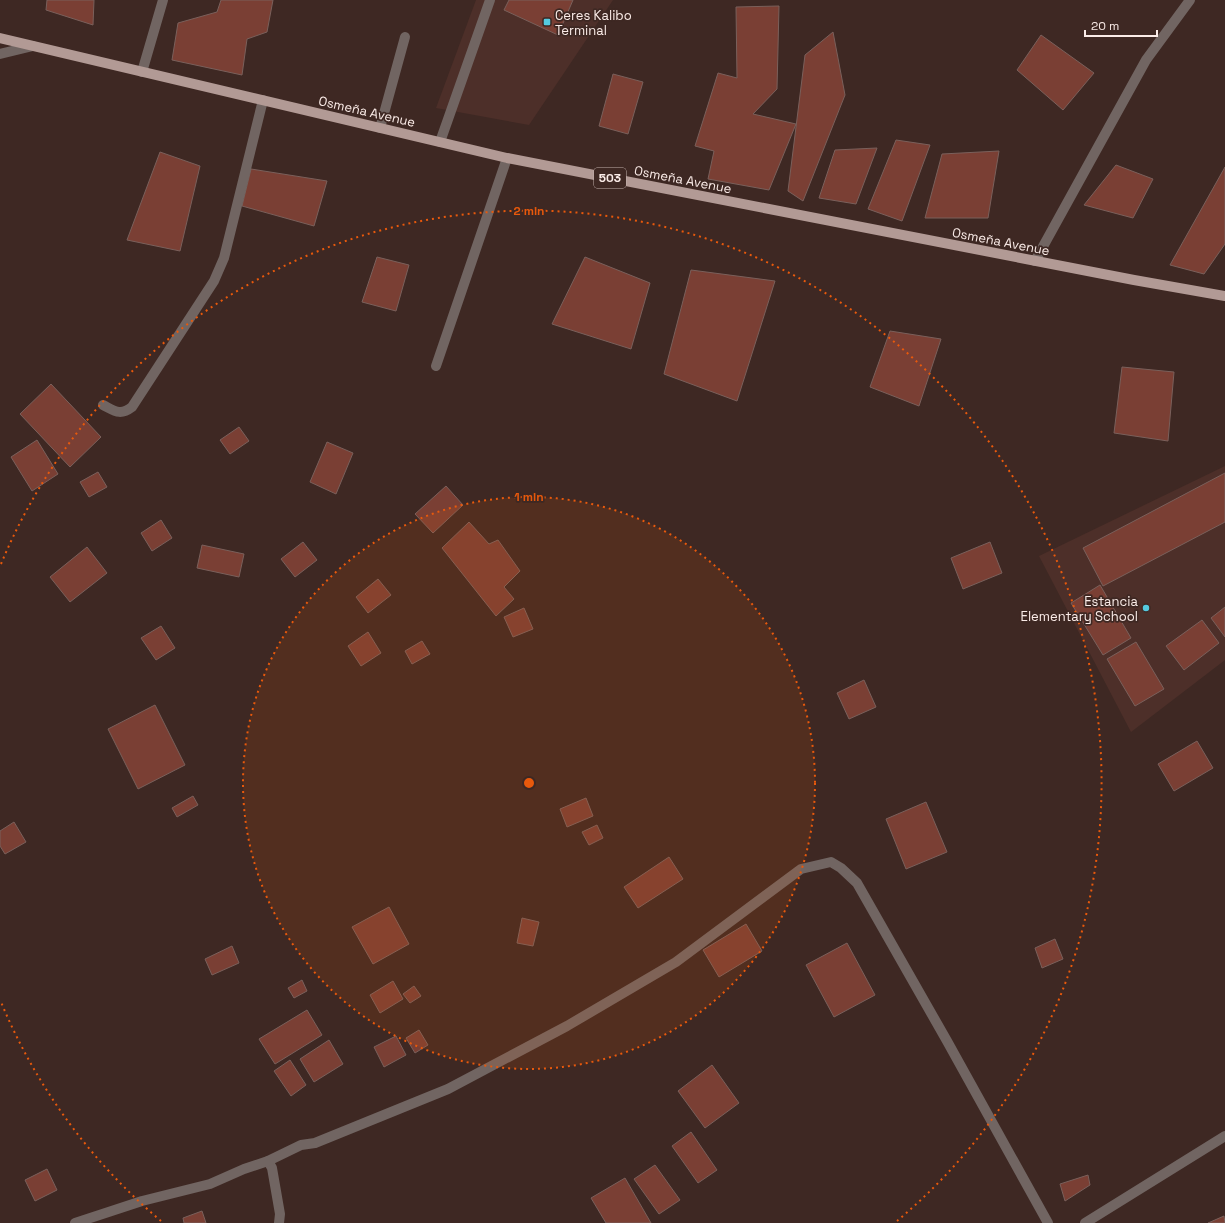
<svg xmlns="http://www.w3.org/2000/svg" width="1225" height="1223" viewBox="0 0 1225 1223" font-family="'Space Grotesk',sans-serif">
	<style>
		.built { fill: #4d2f29 }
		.building { fill: #7a3f34; stroke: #7a605b }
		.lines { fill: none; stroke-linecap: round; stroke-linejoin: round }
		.service { stroke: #716562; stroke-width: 10 }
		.minor { stroke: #716562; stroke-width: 10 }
		.tertiary { stroke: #716562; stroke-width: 10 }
		.primary { stroke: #b29a95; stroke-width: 10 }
		.ring { fill: none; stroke: #e8590c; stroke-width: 2; stroke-dasharray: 2 4 }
		.poi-dot { fill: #55cadf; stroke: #3e2823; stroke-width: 1.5 }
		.labels { text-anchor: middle; stroke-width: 3.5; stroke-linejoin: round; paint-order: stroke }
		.shield { fill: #3e2823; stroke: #c2b1ad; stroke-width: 1 }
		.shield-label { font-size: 12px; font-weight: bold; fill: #fbece8 }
		.poi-label { font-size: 13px; fill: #fbece8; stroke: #3e2823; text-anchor: start }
		.street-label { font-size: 13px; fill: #fbece8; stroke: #3e2823 }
		.centre { fill: #e8590c; stroke: #3e2823; stroke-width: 2 }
		.ring-label { font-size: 12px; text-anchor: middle; font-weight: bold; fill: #e8590c; stroke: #3e2823; stroke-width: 3.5; stroke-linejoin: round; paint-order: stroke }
	</style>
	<rect width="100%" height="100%" fill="#3e2823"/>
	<g class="built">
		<polygon points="476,0 613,0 529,125 436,108"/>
		<polygon points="1225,466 1225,660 1131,732 1039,556"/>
	</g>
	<g class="building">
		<polygon points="47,0 94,0 93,25 46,10"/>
		<polygon points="221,0 273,0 267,32 247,39 242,75 172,60 178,23 217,12"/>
		<polygon points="509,0 573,0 558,35 504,10"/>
		<polygon points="779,6 777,89 753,114 796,124 769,190 708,179 714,151 695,146 718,73 737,78 736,7"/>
		<polygon points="833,32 845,95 803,201 788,191 805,55"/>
		<polygon points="1041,35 1094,73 1063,110 1017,70"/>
		<polygon points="613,74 643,82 628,134 599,126"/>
		<polygon points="896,140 930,145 902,221 868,209"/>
		<polygon points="877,148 856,204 819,198 835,150"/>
		<polygon points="999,151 988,218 925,218 942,154"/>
		<polygon points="160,152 200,166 180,251 127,240"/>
		<polygon points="1116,165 1153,179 1133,218 1084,205"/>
		<polygon points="1225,167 1225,244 1204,274 1170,265"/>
		<polygon points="251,169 327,181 314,226 242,206"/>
		<polygon points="377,257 409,265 396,311 362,302"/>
		<polygon points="585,257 650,283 631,349 552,324"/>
		<polygon points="691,270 775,281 737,401 664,374"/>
		<polygon points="890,331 941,339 919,406 870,387"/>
		<polygon points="1122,367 1174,372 1168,441 1114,433"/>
		<polygon points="51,384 101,437 70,467 20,414"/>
		<polygon points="239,427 249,441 230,454 220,440"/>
		<polygon points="37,440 58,474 32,491 11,457"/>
		<polygon points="327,442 353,453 336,494 310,482"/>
		<polygon points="98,472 107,487 89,497 80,482"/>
		<polygon points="1225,473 1225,522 1103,586 1083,548"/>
		<polygon points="446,486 463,505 433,533 415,514"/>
		<polygon points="161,520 172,538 152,551 141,533"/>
		<polygon points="469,522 489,544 498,540 520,571 504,587 514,599 496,616 442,548"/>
		<polygon points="303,542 317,560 295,577 281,559"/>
		<polygon points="990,542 1002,573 963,589 951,558"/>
		<polygon points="202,545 244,554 239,577 197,568"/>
		<polygon points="87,547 107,573 70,602 50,577"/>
		<polygon points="378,579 391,595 368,613 356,597"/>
		<polygon points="1100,585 1131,638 1103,655 1071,603"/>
		<polygon points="1225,607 1225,637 1211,618"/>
		<polygon points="524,608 533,629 513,637 504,617"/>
		<polygon points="1202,620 1219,643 1184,670 1166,646"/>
		<polygon points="161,626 175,648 156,660 141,638"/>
		<polygon points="368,632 381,653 361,666 348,646"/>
		<polygon points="422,641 430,654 412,664 405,651"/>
		<polygon points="1136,642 1164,689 1135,706 1107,659"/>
		<polygon points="864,680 876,707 849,719 837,693"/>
		<polygon points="155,705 185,765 138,789 108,729"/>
		<polygon points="1197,741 1213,768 1174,791 1158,764"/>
		<polygon points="193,796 198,805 177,817 172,808"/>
		<polygon points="586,798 593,816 567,827 560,809"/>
		<polygon points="926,802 947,852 906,869 886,819"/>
		<polygon points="14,822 26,842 5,854 0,846 0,831"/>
		<polygon points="597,825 603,838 589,845 582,832"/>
		<polygon points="669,857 683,879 638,908 624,887"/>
		<polygon points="389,907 409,944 373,964 352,927"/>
		<polygon points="522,918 539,922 533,946 517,943"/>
		<polygon points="746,924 762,951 719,977 703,950"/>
		<polygon points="1055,939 1063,959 1042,968 1035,948"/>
		<polygon points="847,943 875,995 834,1017 806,965"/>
		<polygon points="232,946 239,963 212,975 205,959"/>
		<polygon points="302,980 307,991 294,998 288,988"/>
		<polygon points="393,981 403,999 380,1013 370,995"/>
		<polygon points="414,986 421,996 410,1003 403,994"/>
		<polygon points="307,1010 322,1035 275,1064 259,1039"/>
		<polygon points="419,1030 428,1045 415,1053 406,1038"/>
		<polygon points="396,1036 406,1055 384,1067 374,1047"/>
		<polygon points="329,1040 343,1064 314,1082 300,1059"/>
		<polygon points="290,1060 306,1085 291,1096 274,1071"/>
		<polygon points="712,1065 739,1103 705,1128 678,1091"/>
		<polygon points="691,1132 717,1170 698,1183 672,1146"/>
		<polygon points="655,1165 680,1200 659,1214 634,1179"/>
		<polygon points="47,1169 57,1190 35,1201 25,1180"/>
		<polygon points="1088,1175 1090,1185 1065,1201 1060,1184"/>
		<polygon points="625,1178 651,1223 606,1223 591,1198"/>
		<polygon points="202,1211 206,1223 184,1223 183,1218"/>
		<polygon points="1224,1216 1225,1223 1208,1223"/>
	</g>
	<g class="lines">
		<g class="service">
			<polyline points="380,128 405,37"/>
			<polyline points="440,142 490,0"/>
		</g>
		<g class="minor">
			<polyline points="142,72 163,0"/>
			<polyline points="1035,261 1146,60 1190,0"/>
			<polyline points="436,366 507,158"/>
			<path d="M103,405c12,6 17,11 29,2l82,-126 10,-23 39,-158"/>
			<polyline points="268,1161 272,1168 280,1214 279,1223"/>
			<polyline points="75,1223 142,1201 210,1184 244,1169 268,1161 301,1145 315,1143 448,1089 567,1026 676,962 801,869 831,862 841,868 857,883 947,1041 1048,1223"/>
			<polyline points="1085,1223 1225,1136"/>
		</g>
		<polyline class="tertiary" points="0,54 33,46"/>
		<polyline class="primary" points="0,38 507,158 1134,280 1225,296"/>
	</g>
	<circle cx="529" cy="783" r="286" fill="#e8590c" fill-opacity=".12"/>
	<g class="ring">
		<circle cx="529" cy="783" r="286"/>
		<path d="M161 1221A572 572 0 0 1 1 1002M1 564A572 572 0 1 1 897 1221"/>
	</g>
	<g class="poi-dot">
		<rect x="543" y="18" width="8" height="8" rx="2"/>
		<circle cx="1146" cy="608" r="4"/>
	</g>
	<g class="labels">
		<rect class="shield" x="594" y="168" width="32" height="20" rx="3"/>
		<g class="shield-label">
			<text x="610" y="182">503</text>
		</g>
		<g class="poi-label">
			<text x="555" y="20">Ceres Kalibo<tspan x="555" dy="15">Terminal</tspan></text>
			<text x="1138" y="606" text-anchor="end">Estancia<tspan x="1138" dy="15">Elementary School</tspan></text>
		</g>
		<g class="street-label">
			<text transform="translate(367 111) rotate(13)" y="5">Osmeña Avenue</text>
			<text transform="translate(683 179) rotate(11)" y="5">Osmeña Avenue</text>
			<text transform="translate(1001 241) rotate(11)" y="5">Osmeña Avenue</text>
		</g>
	</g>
	<circle cx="529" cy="783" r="6" class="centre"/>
	<g class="ring-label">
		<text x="529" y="215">2 min</text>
		<text x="529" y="501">1 min</text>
	</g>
	<path d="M1085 30v6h72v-6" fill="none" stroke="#fbece8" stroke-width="2"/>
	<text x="1091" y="30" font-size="12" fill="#fbece8" stroke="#3e2823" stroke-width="3" paint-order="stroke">20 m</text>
</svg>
